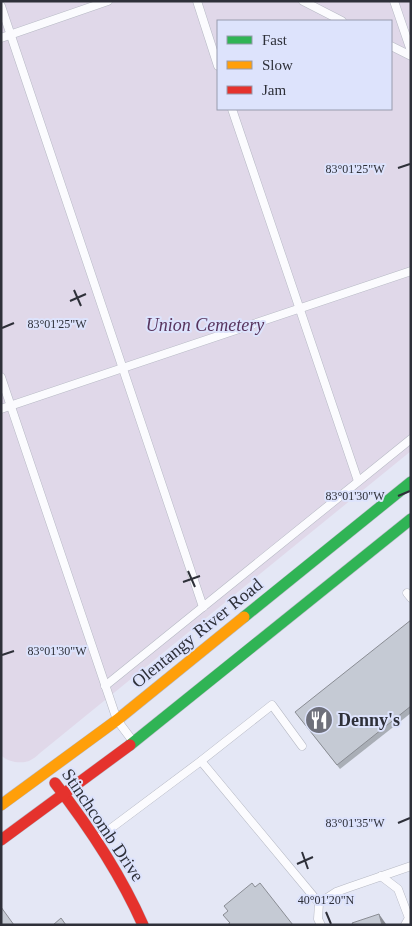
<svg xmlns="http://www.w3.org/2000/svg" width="412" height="926" viewBox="0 0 412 926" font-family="Georgia,serif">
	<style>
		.green { fill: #e0d8e9; fill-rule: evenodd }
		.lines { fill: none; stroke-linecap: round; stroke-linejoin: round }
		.lane-casing { stroke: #b6b9c4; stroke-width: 9 }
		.fast-casing { stroke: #b6b9c4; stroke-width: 12 }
		.slow-casing { stroke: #b6b9c4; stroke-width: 12 }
		.jam-casing { stroke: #b6b9c4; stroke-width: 12 }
		.lane { stroke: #fbfbfe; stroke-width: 8 }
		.fast { stroke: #30b455; stroke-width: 11 }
		.slow { stroke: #ff9f0a; stroke-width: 11 }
		.jam { stroke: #e5322d; stroke-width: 11 }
		.wall { fill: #a9aeb6 }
		.shaded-wall { fill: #8a8d94 }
		.building { fill: #c5cad4; stroke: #8a8d94 }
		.ticks { fill: none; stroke: #2e3039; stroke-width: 2 }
		.labels { text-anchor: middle; stroke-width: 4; stroke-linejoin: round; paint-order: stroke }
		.park-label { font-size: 18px; font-style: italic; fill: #58345d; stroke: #dde3fc }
		.street-label { font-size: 18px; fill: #2e3039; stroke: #dde3fc }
		.poi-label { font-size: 18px; font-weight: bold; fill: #2e3039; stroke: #dde3fc; text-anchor: start }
		.ticks-label { font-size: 12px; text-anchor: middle; fill: #2e3039; stroke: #dde3fc; stroke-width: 4; stroke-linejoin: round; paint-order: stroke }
	</style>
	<rect width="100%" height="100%" fill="#e4e7f5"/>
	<path class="green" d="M1,1h410v450l-371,302c-3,3 -7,6 -11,8 -8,3 -22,1 -28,-6zM218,21h173v88h-173z"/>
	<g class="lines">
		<g class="lane-casing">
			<g id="lane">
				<polyline points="197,1 218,66"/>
				<polyline points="303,1 342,21"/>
				<polyline points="394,1 411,51"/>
				<polyline points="1,6 203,607"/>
				<polyline points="1,38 108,1"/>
				<polyline points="391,46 411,56"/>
				<polyline points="232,109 358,481"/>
				<polyline points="1,377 117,720 132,740"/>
				<polyline points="1,409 411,271"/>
				<polyline points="407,593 411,598"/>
				<polyline points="105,686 411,439"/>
				<polyline points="201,761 319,903 336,892 350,887 411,866"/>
				<polyline points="98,838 201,761 272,705 302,746"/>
				<polyline points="381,876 398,889 409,918 405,925"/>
				<polyline points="319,903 318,919 321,925"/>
			</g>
		</g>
		<g class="fast-casing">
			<g id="fast">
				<polyline points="244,617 411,482"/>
				<polyline points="130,745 411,519"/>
			</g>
		</g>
		<g class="slow-casing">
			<polyline id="slow" points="1,805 117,720 244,617"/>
		</g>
		<g class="jam-casing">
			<g id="jam">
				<path d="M55,783c35,45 65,90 88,142"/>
				<polyline points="1,840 130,745"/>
			</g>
		</g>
		<use href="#lane" class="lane"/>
		<use href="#fast" class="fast"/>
		<use href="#slow" class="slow"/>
		<use href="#jam" class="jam"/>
	</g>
	<polygon class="wall" points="411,620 411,713 340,769 298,716"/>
	<polygon class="shaded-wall" points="379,914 386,924 386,925 382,925"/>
	<g class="building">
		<polygon points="411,620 411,706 337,765 295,712"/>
		<polygon points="252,883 255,887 260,883 293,925 227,925 230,923 223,915 228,911 224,906"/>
		<polygon points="1,907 14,925 1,925"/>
		<polygon points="379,914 382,925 353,925 352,923"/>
		<polygon points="61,918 66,925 53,925"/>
	</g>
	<path class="ticks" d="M398,168l12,-4M74,290l7,16M70,301l16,-7M2,328l12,-5M398,496l12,-5M188,571l7,16M183,582l17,-6M2,655l12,-4M398,823l12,-5M302,852l6,17M297,864l16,-7M326,912l5,12"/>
	<defs>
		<g id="restaurant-disc" transform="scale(1.4375)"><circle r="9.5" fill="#6e707b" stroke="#dde3fc"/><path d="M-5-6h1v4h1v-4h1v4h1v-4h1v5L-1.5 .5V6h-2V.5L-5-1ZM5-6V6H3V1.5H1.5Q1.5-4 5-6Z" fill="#fff"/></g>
	</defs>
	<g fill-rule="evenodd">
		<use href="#restaurant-disc" x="319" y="720"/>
	</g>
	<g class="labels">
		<g class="park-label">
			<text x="205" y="331">Union Cemetery</text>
		</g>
		<g class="street-label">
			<text transform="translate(197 633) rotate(-39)" y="6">Olentangy River Road</text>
			<text transform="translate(103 825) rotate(56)" y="6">Stinchcomb Drive</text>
		</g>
		<g class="poi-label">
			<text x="338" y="726">Denny's</text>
		</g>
	</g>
	<g class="ticks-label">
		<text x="355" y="173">83°01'25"W</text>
		<text x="57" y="328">83°01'25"W</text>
		<text x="355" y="500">83°01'30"W</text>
		<text x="57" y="655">83°01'30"W</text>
		<text x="355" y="827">83°01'35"W</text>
		<text x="326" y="904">40°01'20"N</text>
	</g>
	<rect width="412" height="926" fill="none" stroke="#2e3039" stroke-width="5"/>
	<rect x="217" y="20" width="175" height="90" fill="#dde3fc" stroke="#979bae"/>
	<rect x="227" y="36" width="25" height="8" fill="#30b455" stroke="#979bae"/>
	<text x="262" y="45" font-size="15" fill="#2e3039">Fast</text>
	<rect x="227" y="61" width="25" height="8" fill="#ff9f0a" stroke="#979bae"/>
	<text x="262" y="70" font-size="15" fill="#2e3039">Slow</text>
	<rect x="227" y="86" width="25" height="8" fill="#e5322d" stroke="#979bae"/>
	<text x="262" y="95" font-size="15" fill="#2e3039">Jam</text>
</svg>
